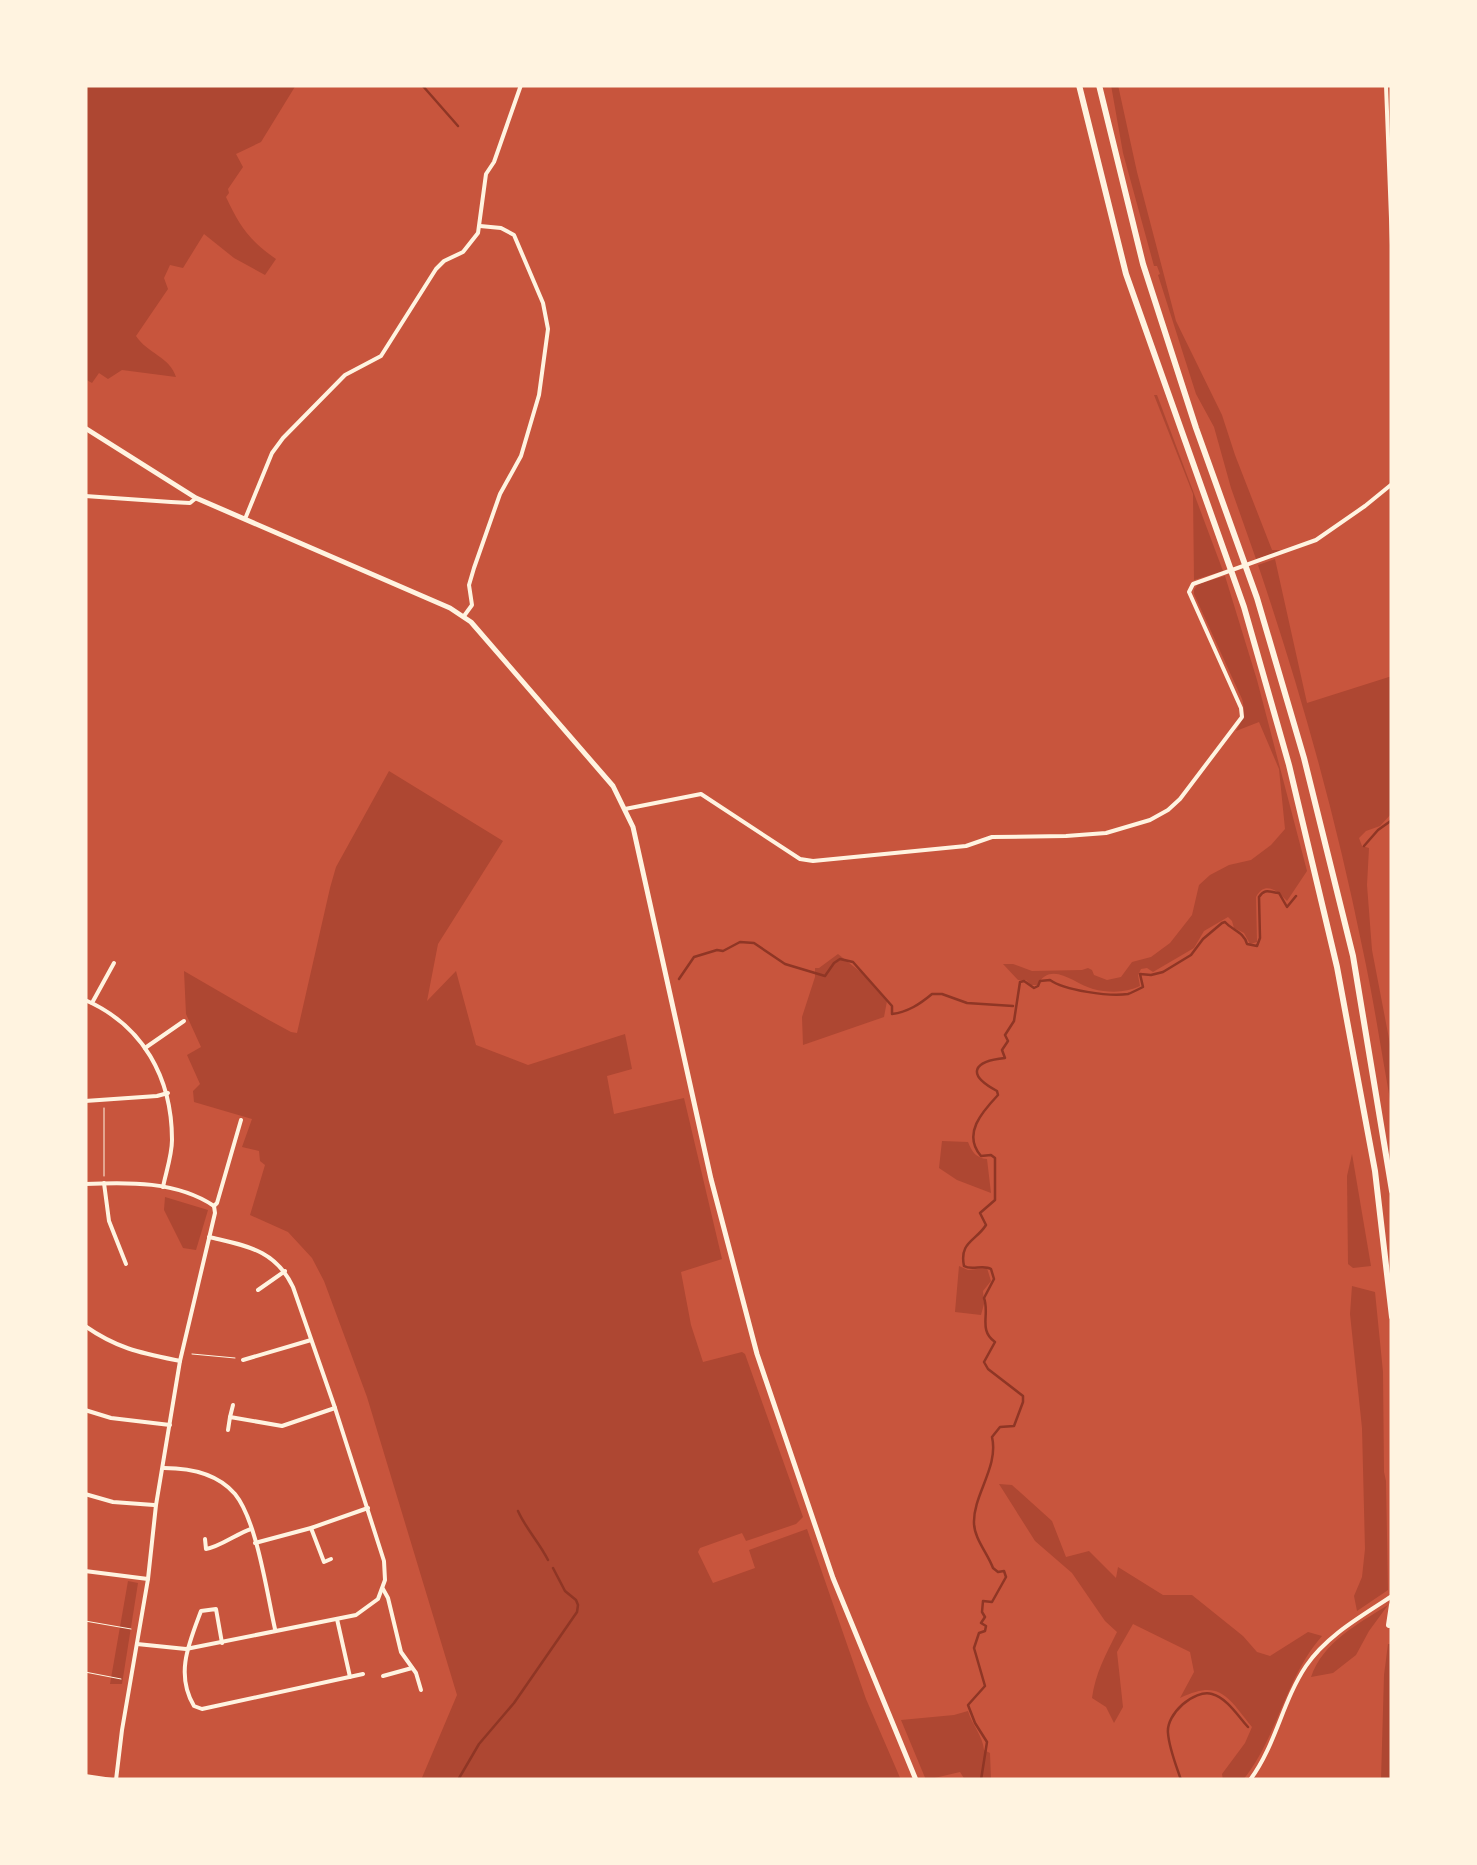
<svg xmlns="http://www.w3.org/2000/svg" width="1477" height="1865" viewBox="0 0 1477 1865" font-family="Montserrat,sans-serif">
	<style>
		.green { fill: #ae4732 }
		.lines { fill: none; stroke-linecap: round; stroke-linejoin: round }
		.stream { stroke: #8f3625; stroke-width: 2.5 }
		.path { stroke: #fff3e0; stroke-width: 1 }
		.minor { stroke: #fff3e0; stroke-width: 4 }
		.tertiary { stroke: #fff3e0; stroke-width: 4 }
		.primary { stroke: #fff3e0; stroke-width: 5 }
		.motorway { stroke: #fff3e0; stroke-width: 6 }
	</style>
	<rect width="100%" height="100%" fill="#c8553d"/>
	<g class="green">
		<path d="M85,85h211l-35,57 -25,12 7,13 -15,22 1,4 -3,4c14,30 23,43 50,62l-11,16 -31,-17 -30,-24 -21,34 -13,-3 -6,13 4,11 -32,47c11,17 34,21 40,41l-54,-7 -14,9 -9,-6 -7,10 -7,-4z"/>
		<polygon points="1111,85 1118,85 1137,172 1176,321 1222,415 1235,455 1272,550 1280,550 1279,552 1256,559 1231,488 1214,427 1196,394 1158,275 1160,274 1157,266 1154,266 1123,153"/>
		<polygon points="1157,395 1223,571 1194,580 1193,494 1154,395"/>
		<path d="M1275,559l32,144 85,-27v137l-12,13 -14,5 -7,7 3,8 7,2 -2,37 5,65 18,94 2,67c-10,-55 -18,-110 -30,-165 -26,-129 -62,-257 -104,-381z"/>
		<path d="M1225,576l32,104 50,191 -20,30c-9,-10 -22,-21 -31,-4l1,45 -7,2 -6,-11 -10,-5 -2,-7 -4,-4 -24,14 -10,17 -41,24 -6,-4 -6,1 -3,6 2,11c-14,7 -31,7 -47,3 -19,-5 -41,-29 -56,-4h-6l-5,-5h-8l-15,-16h10l19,7 50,-1 6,-2 4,2 2,5 13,5 14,-3 11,-15 19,-5 19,-14 22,-28 7,-30 11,-10 19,-10 22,-5 20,-15 14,-16 -6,-60 -20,-47 -23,9c7,-12 10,-18 6,-32l-48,-105v-4l4,-6z"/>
		<polygon points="389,771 503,841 438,944 427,1001 456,971 476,1045 528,1065 625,1034 632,1069 607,1076 614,1114 684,1098 722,1259 681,1272 691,1325 703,1362 742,1352 745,1354 803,1517 796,1524 746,1541 742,1533 700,1548 698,1552 713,1583 755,1568 749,1550 807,1529 866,1699 901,1780 421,1780 457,1695 367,1397 324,1281 312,1258 288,1232 250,1215 265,1165 260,1161 259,1151 242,1147 252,1119 194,1102 193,1091 200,1084 187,1055 201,1047 186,1014 184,971 267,1019 291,1032 297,1033 330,888 336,867"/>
		<polygon points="838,954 863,974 887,1001 884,1017 803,1045 802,1017 815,977 815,968 819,968"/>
		<path d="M942,1141l26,1c4,10 8,16 19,17l4,34 -34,-13 -18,-12z"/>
		<polygon points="1352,1154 1371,1266 1353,1268 1348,1264 1347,1176"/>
		<polygon points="165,1197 208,1210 196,1250 183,1248 164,1210"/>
		<polygon points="959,1266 968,1270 987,1268 991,1281 983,1291 984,1304 981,1315 955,1312"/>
		<polygon points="1352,1286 1375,1292 1383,1372 1384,1472 1386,1481 1388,1590 1357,1611 1354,1596 1362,1577 1365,1549 1362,1428 1350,1314"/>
		<path d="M999,1484l13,1 40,36 14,36 23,-6 27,27 2,-11 45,28h29l51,41 14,16 13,4 38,-24 14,4c-37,42 -44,101 -79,144h-20l-1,-6 23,-31 7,-16c-25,-31 -32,-48 -72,-29l14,-26 -4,-20 -57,-28 -16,28 6,55 -9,16 -8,-16 -14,-9c3,-24 14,-44 25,-66l-12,-11 -33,-48 -37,-32z"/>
		<polygon points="128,1581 138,1583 122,1684 110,1684"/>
		<path d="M1388,1605l-19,26 -13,24 -23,18 -22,4c12,-35 47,-53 77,-72z"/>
		<polygon points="1388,1644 1392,1644 1392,1780 1381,1780 1384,1675"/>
		<path d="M968,1711c4,14 15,25 16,39l6,3 1,27h-26l-5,-8 -34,8 -25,-60 53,-5z"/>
	</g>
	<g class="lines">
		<g class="stream">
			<polyline points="422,85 458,126"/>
			<polyline points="1364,846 1378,830 1392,820"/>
			<path d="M679,979l15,-22 23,-7 6,1 17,-9 14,1 31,21 40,12 9,-13 6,-4 13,3 39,44v8c16,-2 28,-10 40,-20h10l25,9 46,3"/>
			<path d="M518,1511c8,18 21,31 30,49"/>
			<polyline points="458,1780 479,1744 514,1703 577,1612 578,1605 576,1600 565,1591 553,1568"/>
			<path d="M981,1780l6,-38 -12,-19 -7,-18 17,-19 -11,-38 5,-15 6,-2 1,-5 -5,-3 4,-6 -3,-5 1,-11 9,1 14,-25 -2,-6 -6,1 -5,-4c-5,-14 -19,-30 -19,-45 -1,-28 25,-56 18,-86l8,-10 14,-1 9,-24v-6l-35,-27 -4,-7 11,-20c-17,-12 -5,-28 -11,-44l10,-19 -3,-10c-8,-5 -19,2 -27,-3 -5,-24 12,-25 22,-41l-6,-12 15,-13v-42l-4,-3 -10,1c-19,-22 1,-44 17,-61l-1,-4c-32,-17 -23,-30 8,-33l-3,-8 6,-9 -3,-6 9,-14 6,-39 4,-1 10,7 4,-2 2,-5 10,-1c14,10 59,17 78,14 3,-1 13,-6 15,-7l-3,-13 11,1 12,-3 28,-17 12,-16 19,-16 3,-1c7,8 19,10 22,22l10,2 3,-8 -1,-41c6,-9 10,-5 20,-4l8,14 9,-11"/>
			<path d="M1181,1780c-5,-15 -12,-32 -13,-47 -2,-19 26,-44 44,-39 15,4 26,22 36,33"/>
		</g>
		<g class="path">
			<polyline points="104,1108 104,1176"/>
			<polyline points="192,1354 235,1358"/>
			<polyline points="85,1621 131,1629"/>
			<polyline points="85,1672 121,1679"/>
		</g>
		<g class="minor">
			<polyline points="1386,85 1392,245"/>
			<polyline points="85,496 171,502 190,503 196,498"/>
			<polyline points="245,519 272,453 283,438 345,375 381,356 436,269 444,261 463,252 478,233 486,174 494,162 521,85"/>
			<polyline points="464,616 472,605 469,585 474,568 500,494 521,456 539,395 548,329 543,303 514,235 501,228 480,226"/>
			<polyline points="625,809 701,794 800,859 813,861 966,846 992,837 1066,836 1106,833 1150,820 1168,810 1180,799 1242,717 1241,708 1189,592 1193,584 1316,540 1365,506 1392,484"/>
			<path d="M85,1000c58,25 87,78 87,140 0,15 -6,32 -9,47"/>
			<polyline points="92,1003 114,963"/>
			<polyline points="145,1048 184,1021"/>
			<polyline points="85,1101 157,1096 168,1093"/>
			<polyline points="104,1183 109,1221 126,1264"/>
			<path d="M85,1184c43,-2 92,-3 129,22"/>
			<polyline points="258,1290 285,1271"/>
			<path d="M85,1326c33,23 56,27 95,35"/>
			<polyline points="243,1360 311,1340"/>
			<polyline points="85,1410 111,1418 170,1425"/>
			<polyline points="230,1417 233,1405"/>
			<polyline points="228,1430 230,1417 282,1426 335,1408"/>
			<path d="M164,1468c26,0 53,5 71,26 22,27 32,100 40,135"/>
			<polyline points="85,1494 113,1502 154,1505"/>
			<polyline points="311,1528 324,1562 331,1559"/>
			<path d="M205,1539l1,10c14,-2 30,-15 45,-20"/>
			<polyline points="255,1543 311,1528 368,1508"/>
			<polyline points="85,1571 148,1579"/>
			<polyline points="383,1589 388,1598 401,1652 416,1673 421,1690"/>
			<polyline points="337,1619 350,1677"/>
			<path d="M222,1643l-6,-34 -15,2c-12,32 -26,63 -7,95l8,3 161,-35"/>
			<path d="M137,1644l49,5 170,-34 22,-16 7,-19 -1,-19 -49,-153 -42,-121c-18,-38 -47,-41 -84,-50"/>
			<polyline points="383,1676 412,1668"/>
			<polyline points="85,1776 112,1780"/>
			<polyline points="116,1780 122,1730 148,1579 156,1505 180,1361 215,1213 214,1206 217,1203 241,1120"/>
		</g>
		<path class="tertiary" d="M1250,1780c26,-35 32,-78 56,-114 21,-31 56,-50 86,-70"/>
		<polyline class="primary" points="85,428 196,498 450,608 471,622 613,786 633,827 711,1179 757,1354 833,1578 916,1780"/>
		<g class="motorway">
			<polyline points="1079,85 1126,274 1244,607 1289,765 1337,967 1375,1171 1392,1317"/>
			<polyline points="1099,85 1143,264 1196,428 1257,598 1304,758 1353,956 1392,1191"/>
			<polyline points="1389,1625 1392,1605"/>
		</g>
	</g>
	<rect width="1477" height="1865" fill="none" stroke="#fff3e0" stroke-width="175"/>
</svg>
